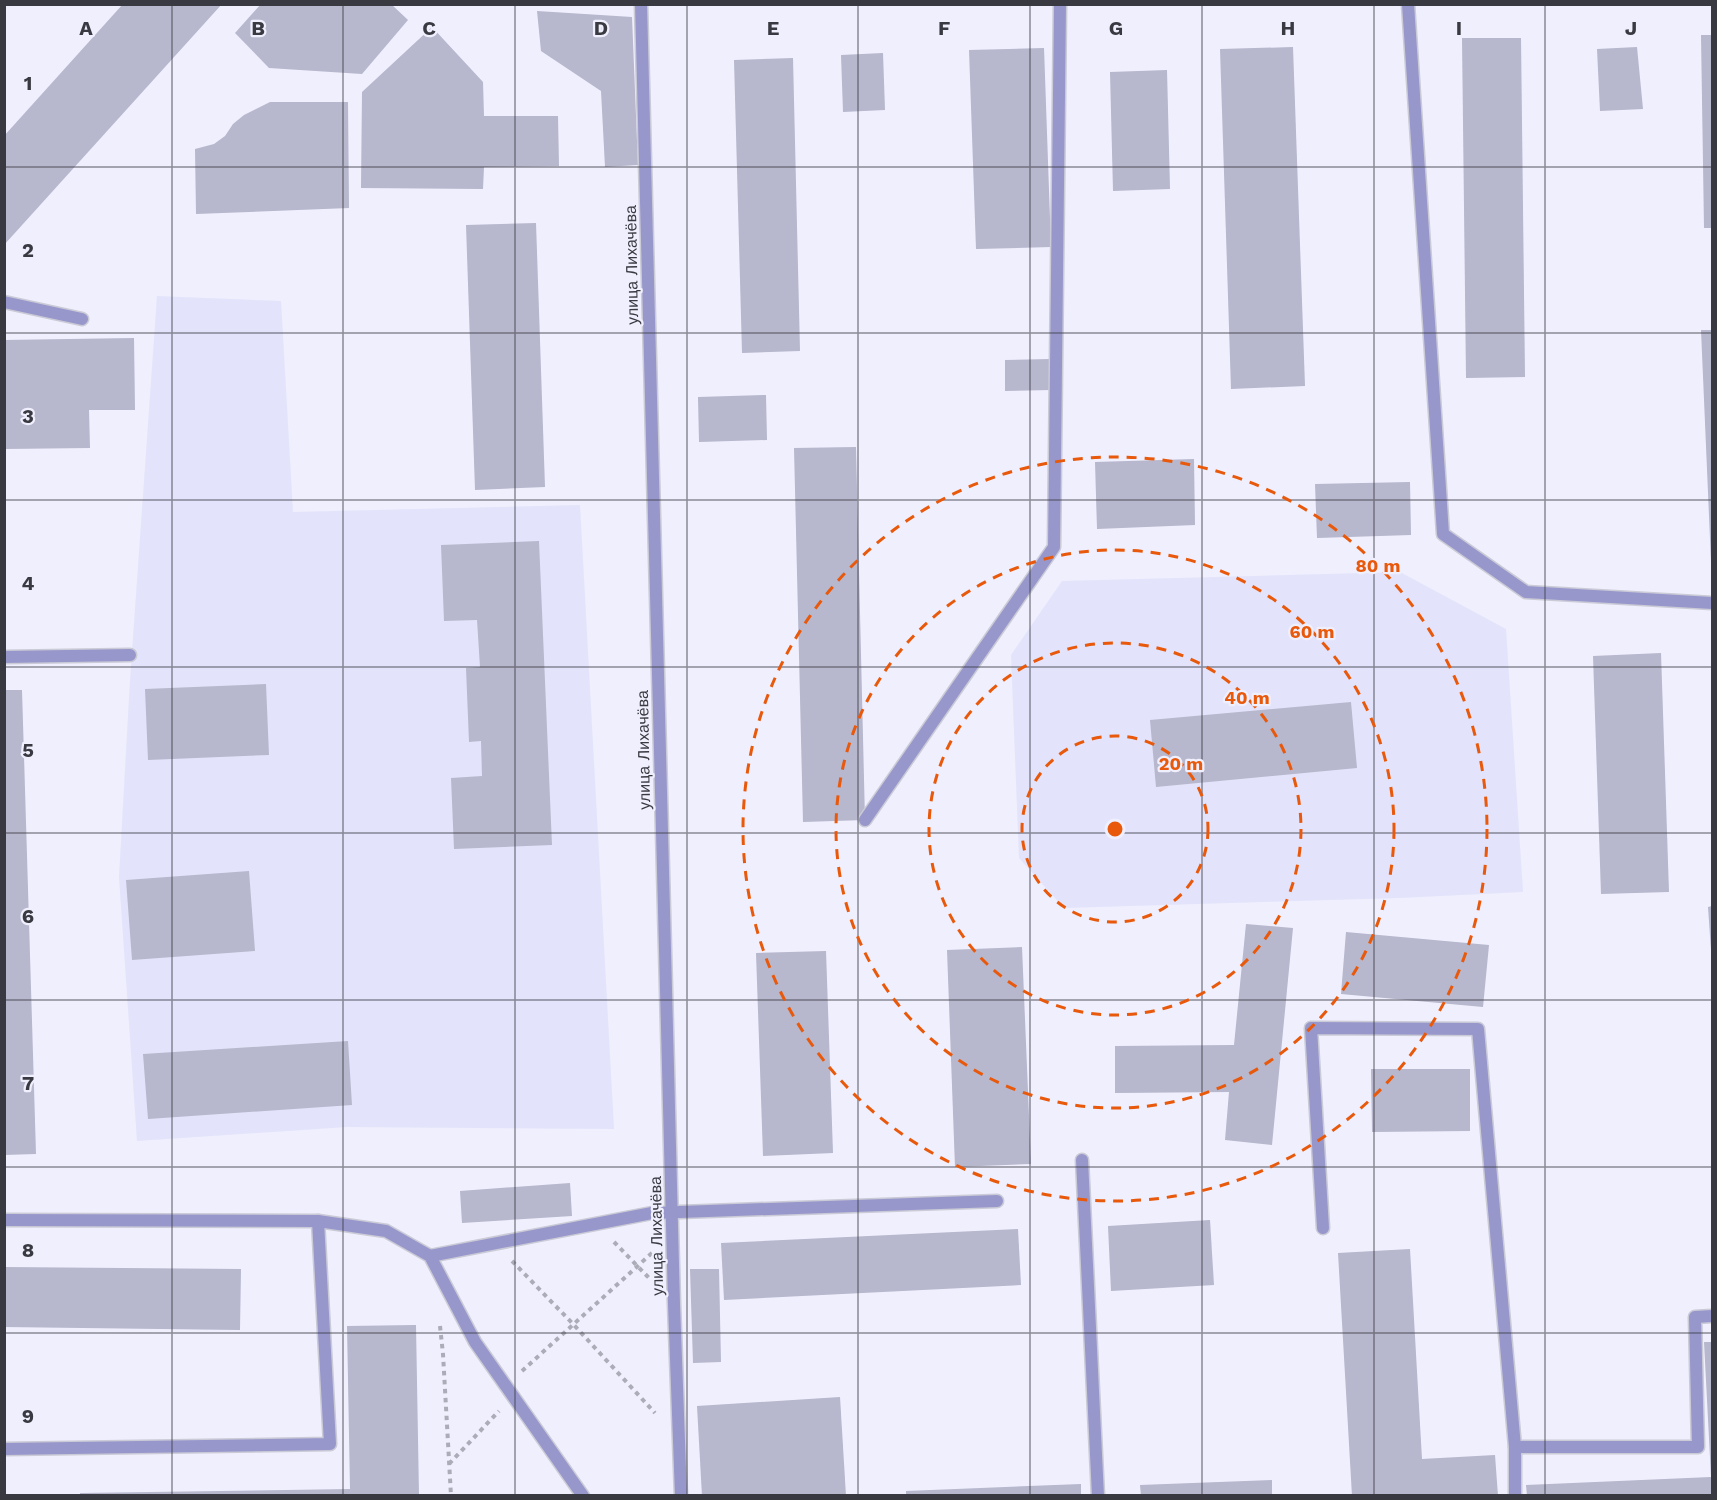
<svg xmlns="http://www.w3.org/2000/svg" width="1717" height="1500" viewBox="0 0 1717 1500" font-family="'Work Sans',sans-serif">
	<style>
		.built { fill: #e3e3fb }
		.building { fill: #b7b7cd }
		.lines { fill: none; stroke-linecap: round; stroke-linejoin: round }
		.lane-casing { stroke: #cbcbd7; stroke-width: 15 }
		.street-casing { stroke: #cbcbd7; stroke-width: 15 }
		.path { stroke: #acacb8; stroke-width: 4; stroke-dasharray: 4.5 4.5; stroke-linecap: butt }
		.lane { stroke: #9897cc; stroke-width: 12 }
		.street { stroke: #9897cc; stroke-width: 12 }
		.grid { fill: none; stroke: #393941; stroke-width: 1.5; stroke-opacity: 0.55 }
		.ring { fill: none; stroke: #e8590c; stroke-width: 3; stroke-dasharray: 10 8 }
		.labels { text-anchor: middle; stroke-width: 4.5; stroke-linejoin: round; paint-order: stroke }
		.street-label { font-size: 16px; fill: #393941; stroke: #efeffd }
		.grid-label { font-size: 20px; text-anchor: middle; font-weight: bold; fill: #393941; stroke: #efeffd; stroke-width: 4.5; stroke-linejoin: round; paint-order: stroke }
		.centre { fill: #e8590c; stroke: #efeffd; stroke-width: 3 }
		.ring-label { font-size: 18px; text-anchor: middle; font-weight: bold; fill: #e8590c; stroke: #efeffd; stroke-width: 4.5; stroke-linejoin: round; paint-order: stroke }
	</style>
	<rect width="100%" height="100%" fill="#efeffd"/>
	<g class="built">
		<polygon points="157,296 281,301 293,512 580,505 614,1129 347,1127 137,1141 119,877 130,680"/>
		<polygon points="1400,572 1506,629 1523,892 1400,898 1064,908 1019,858 1011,655 1062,581"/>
	</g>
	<g class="building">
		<polygon points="123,4 222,4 4,245 4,136"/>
		<polygon points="261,4 391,4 408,20 362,74 269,68 235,33"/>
		<polygon points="537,11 632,17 638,165 605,167 601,91 541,51"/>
		<polygon points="432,27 483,82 484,116 558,116 559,166 484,167 483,189 361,188 362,92"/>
		<polygon points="1701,35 1712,35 1712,228 1704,228"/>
		<polygon points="1462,38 1521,38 1525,377 1466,378"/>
		<polygon points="1293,47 1305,386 1231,389 1220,49"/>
		<polygon points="1637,47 1643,109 1600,111 1597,49"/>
		<polygon points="1044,48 1051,247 976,249 969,50"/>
		<polygon points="883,53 885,110 843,112 841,55"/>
		<polygon points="793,58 800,351 742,353 734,60"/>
		<polygon points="1167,70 1170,189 1113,191 1110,72"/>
		<polygon points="270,102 348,102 349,208 196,214 195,149 214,144 225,136 233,124 244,115"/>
		<polygon points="536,223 545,487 475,490 466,225"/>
		<polygon points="1701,330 1712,330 1712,562 1711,562"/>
		<polygon points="134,338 135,410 89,410 90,448 4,449 4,340"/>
		<polygon points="1050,359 1051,390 1005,391 1005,360"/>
		<polygon points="766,395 767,440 699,442 698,397"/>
		<polygon points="856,447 865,820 803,822 794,448"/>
		<polygon points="1194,459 1195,525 1097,529 1095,462"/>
		<polygon points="1410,482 1411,535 1317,538 1315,484"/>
		<polygon points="539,541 552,845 454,849 451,778 482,776 481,741 469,742 466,668 480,667 477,620 444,621 441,545"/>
		<polygon points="1661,653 1669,892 1601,894 1593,656"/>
		<polygon points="266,684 269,755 148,760 145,689"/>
		<polygon points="4,690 22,690 36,1154 4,1155"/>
		<polygon points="1351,702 1357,768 1156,787 1150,720"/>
		<polygon points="249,871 255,951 132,960 126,880"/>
		<polygon points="1712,906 1712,950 1711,950 1708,907"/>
		<polygon points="1246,924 1293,928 1272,1145 1225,1140 1229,1092 1115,1093 1115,1046 1234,1045"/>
		<polygon points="1346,932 1489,945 1483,1007 1341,994"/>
		<polygon points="1022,947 1031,1164 955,1167 947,950"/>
		<polygon points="826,951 833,1153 763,1156 756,953"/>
		<polygon points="348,1041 352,1105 148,1119 143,1054"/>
		<polygon points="1371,1069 1470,1069 1470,1131 1372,1132"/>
		<polygon points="570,1183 572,1216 462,1223 460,1191"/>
		<polygon points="1210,1220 1214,1285 1111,1291 1108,1226"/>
		<polygon points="1018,1229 1021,1285 724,1300 721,1243"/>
		<polygon points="1410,1249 1422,1459 1495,1455 1498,1496 1352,1496 1338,1253"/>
		<polygon points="4,1267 241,1269 240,1330 4,1327"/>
		<polygon points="690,1269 719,1269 721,1362 693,1363"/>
		<polygon points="416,1325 419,1496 80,1496 80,1493 350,1489 347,1326"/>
		<polygon points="1704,1342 1712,1342 1712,1496 1527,1496 1526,1485 1711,1477"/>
		<polygon points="840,1397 846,1496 702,1496 697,1406"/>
		<polygon points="1272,1480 1272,1496 1141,1496 1140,1485"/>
		<polygon points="1081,1484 1081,1496 906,1496 906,1491"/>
	</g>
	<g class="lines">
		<g class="lane-casing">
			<g id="lane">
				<polyline points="1408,4 1443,534 1526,592 1712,603"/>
				<polyline points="4,302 82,319"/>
				<polyline points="4,657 130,655"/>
				<polyline points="865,820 1054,547 1060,4"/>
				<polyline points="1082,1160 1098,1496"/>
				<polyline points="4,1220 318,1221 386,1231 430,1256 475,1342 583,1496"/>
				<polyline points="1323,1228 1311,1028 1478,1029 1515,1447"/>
				<polyline points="430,1256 652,1213 997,1201"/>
				<polyline points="4,1449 330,1444 318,1221"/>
				<polyline points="1515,1496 1515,1447 1698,1447 1695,1317 1712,1316"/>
			</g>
		</g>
		<g class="street-casing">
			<polyline id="street" points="641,4 674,1304 681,1496"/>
		</g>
		<g class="path">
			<polyline points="614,1242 650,1279"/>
			<polyline points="512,1261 573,1324 655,1413"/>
			<polyline points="440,1326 443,1354 451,1496"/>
			<polyline points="522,1371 652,1253"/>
			<polyline points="449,1464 499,1411"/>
		</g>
		<use href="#lane" class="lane"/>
		<use href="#street" class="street"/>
	</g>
	<path class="grid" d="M172,4v1492M343,4v1492M515,4v1492M687,4v1492M858,4v1492M1030,4v1492M1202,4v1492M1374,4v1492M1545,4v1492M4,167h1708M4,333h1708M4,500h1708M4,667h1708M4,833h1708M4,1000h1708M4,1167h1708M4,1333h1708"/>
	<g class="ring">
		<circle cx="1115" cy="829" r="93"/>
		<circle cx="1115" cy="829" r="186"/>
		<circle cx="1115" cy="829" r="279"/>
		<circle cx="1115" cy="829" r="372"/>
	</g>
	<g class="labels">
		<g class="street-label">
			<text transform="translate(631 265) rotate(-91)" y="6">улица Лихачёва</text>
			<text transform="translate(643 750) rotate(-91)" y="6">улица Лихачёва</text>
			<text transform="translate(656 1236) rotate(-91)" y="6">улица Лихачёва</text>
		</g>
	</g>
	<g class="grid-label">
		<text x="86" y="35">A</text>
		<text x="258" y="35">B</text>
		<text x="429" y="35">C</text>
		<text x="601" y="35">D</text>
		<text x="773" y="35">E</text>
		<text x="944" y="35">F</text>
		<text x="1116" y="35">G</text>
		<text x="1288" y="35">H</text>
		<text x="1459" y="35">I</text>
		<text x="1631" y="35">J</text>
		<text x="28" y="90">1</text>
		<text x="28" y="257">2</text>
		<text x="28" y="423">3</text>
		<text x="28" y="590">4</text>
		<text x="28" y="757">5</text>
		<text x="28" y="923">6</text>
		<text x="28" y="1090">7</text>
		<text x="28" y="1257">8</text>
		<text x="28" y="1423">9</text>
	</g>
	<circle cx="1115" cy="829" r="9" class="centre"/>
	<g class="ring-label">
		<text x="1378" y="572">80 m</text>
		<text x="1312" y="638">60 m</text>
		<text x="1247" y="704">40 m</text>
		<text x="1181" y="770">20 m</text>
	</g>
	<rect width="1717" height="1500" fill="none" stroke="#393941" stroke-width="12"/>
</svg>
